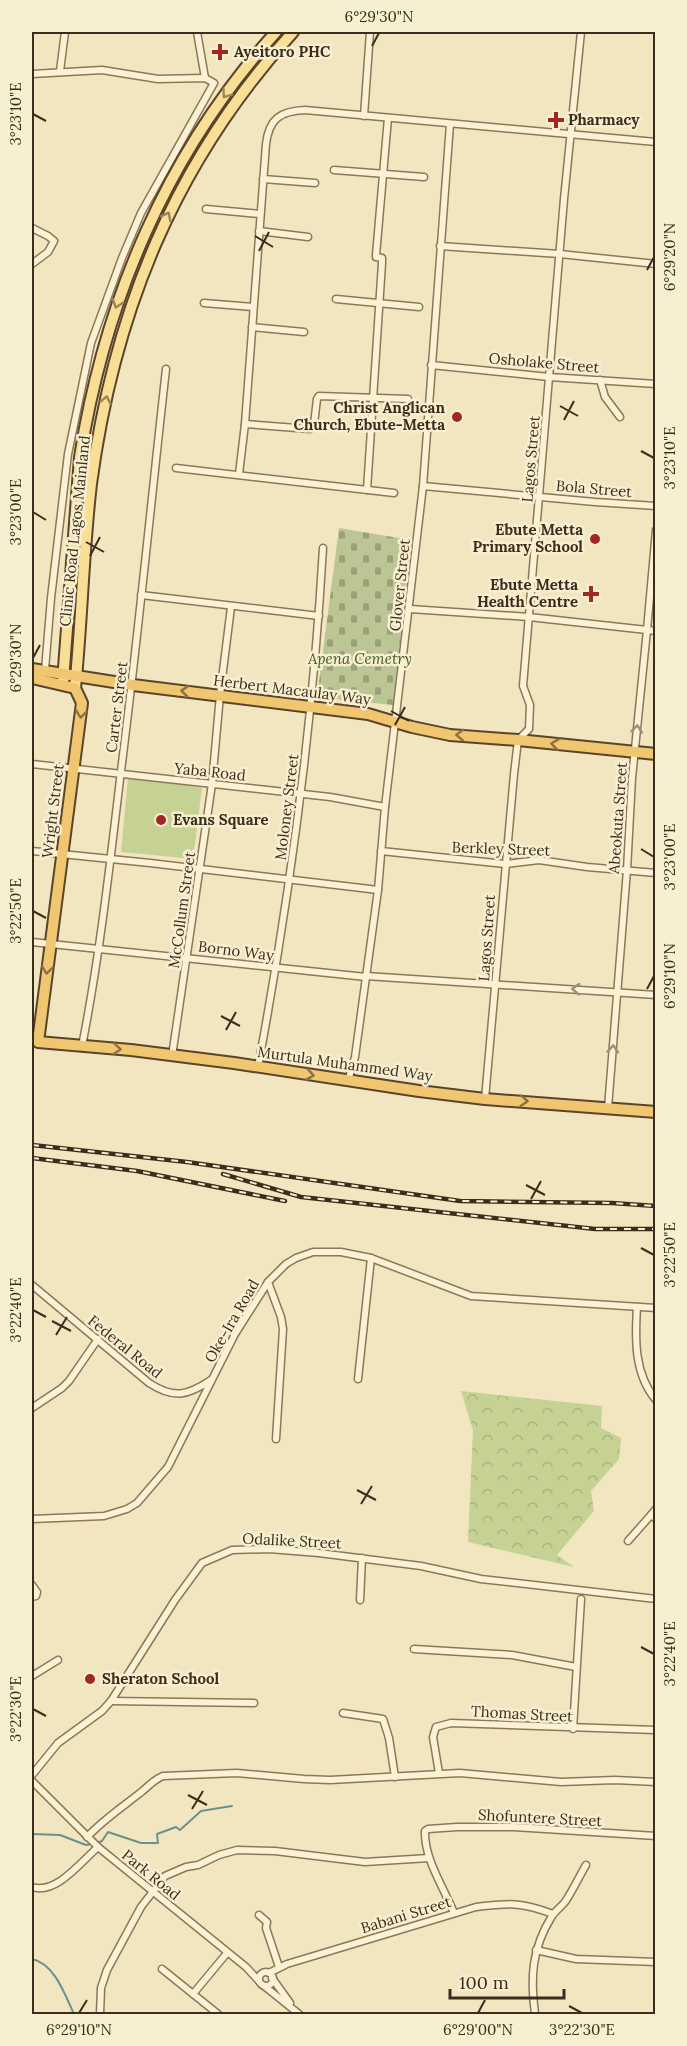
<svg xmlns="http://www.w3.org/2000/svg" width="687" height="2046" viewBox="0 0 687 2046" font-family="Lora,serif">
	<style>
		.forest { fill: url(#forest-crowns) }
		.cemetery { fill: url(#cemetery-stones) }
		.pitch { fill: #c6d194 }
		.lines { fill: none; stroke-linecap: round; stroke-linejoin: round }
		.stream { stroke: #6a928b; stroke-width: 2 }
		.minor-casing { stroke: #8d7757; stroke-width: 9 }
		.primary-casing { stroke: #5a442b; stroke-width: 14 }
		.trunk-casing { stroke: #5a442b; stroke-width: 14 }
		.minor { stroke: #fbf2d5; stroke-width: 6 }
		.primary { stroke: #f8df95; stroke-width: 10 }
		.trunk { stroke: #f0c670; stroke-width: 10 }
		.rail-casing { stroke: #3b2d1c; stroke-width: 4.5 }
		.rail { stroke: #f8efd1; stroke-width: 2; stroke-dasharray: 7; stroke-linecap: butt }
		.oneway { stroke: #9a8658 }
		.oneway2 { stroke: #8c7242 }
		.oneway3 { stroke: #9b9078 }
		.ticks { fill: none; stroke: #3b2d1c; stroke-width: 2 }
		.poi-dot { fill: #a12822; stroke: #f8efd1; stroke-width: 2 }
		.labels { text-anchor: middle; stroke-width: 5; stroke-linejoin: round; paint-order: stroke }
		.poi-label { font-size: 15px; font-weight: bold; fill: #3b2d1c; stroke: #f8efd1; text-anchor: start }
		.street-label { font-size: 15px; fill: #3b2d1c; stroke: #f8efd1 }
		.park-label { font-size: 15px; font-style: italic; fill: #485921; stroke: #f8efd1 }
		.neatline { fill: none; stroke: #3b2d1c; stroke-width: 2 }
		.ticks-label { font-size: 15px; text-anchor: middle; fill: #3b2d1c }
	</style>
	<defs>
		<pattern id="forest-crowns" width="20" height="18" patternUnits="userSpaceOnUse" patternTransform="scale(1.5)"><rect width="20" height="18" fill="#c6d194"/><path d="M2 6a3 3 0 1 1 6 0M12 15a3 3 0 1 1 6 0" fill="none" stroke="#abb47f"/></pattern>
		<pattern id="cemetery-stones" width="16" height="16" patternUnits="userSpaceOnUse" patternTransform="scale(1.5)"><rect width="16" height="16" fill="#bcc594"/><path d="M2 7V4a2 2 0 0 1 4 0v3zM10 15v-3a2 2 0 0 1 4 0v3z" fill="#9aa078"/></pattern>
	</defs>
	<rect width="100%" height="100%" fill="#f2e6c1"/>
	<polygon class="forest" points="461,1391 602,1406 601,1428 621,1438 619,1459 591,1491 594,1511 557,1555 574,1567 468,1542 473,1430"/>
	<polygon class="cemetery" points="339,528 411,540 393,705 317,697"/>
	<polygon class="pitch" points="128,777 166,780 202,788 193,859 121,852"/>
	<g class="lines">
		<g class="stream">
			<polyline points="32,1834 60,1835 86,1845 91,1844"/>
			<polyline points="97,1843 102,1841 108,1832 141,1843 158,1843 157,1834 176,1827 180,1830 201,1811 232,1806"/>
			<path d="M32,1959c23,5 33,36 42,55"/>
		</g>
		<g class="minor-casing">
			<g id="minor">
				<polyline points="197,32 205,78"/>
				<polyline points="60,71 65,32"/>
				<polyline points="32,74 102,70 158,79 205,78 214,83 141,213 122,258 91,343 68,454 51,598 45,670"/>
				<polyline points="364,116 370,32"/>
				<polyline points="334,170 424,177"/>
				<polyline points="263,179 315,183"/>
				<polyline points="206,209 260,214"/>
				<polyline points="32,228 48,236 54,241 48,252 32,264"/>
				<polyline points="259,231 308,237"/>
				<polyline points="440,246 560,254 656,264"/>
				<polyline points="336,299 419,307"/>
				<polyline points="204,303 253,307"/>
				<polyline points="252,327 304,332"/>
				<polyline points="431,365 549,377 656,384"/>
				<polyline points="600,380 605,397 620,417"/>
				<polyline points="245,424 310,429 314,424 317,399 319,396 408,399"/>
				<polyline points="176,468 394,493"/>
				<path d="M239,474l6,-50 21,-280c3,-25 14,-33 39,-34l351,32"/>
				<polyline points="423,486 595,502 656,506"/>
				<polyline points="367,490 382,263 382,258 376,257 376,255 388,118"/>
				<polyline points="141,595 319,616"/>
				<polyline points="410,609 529,617 656,631"/>
				<polyline points="32,764 330,797 385,807"/>
				<polyline points="32,851 150,863 378,890"/>
				<polyline points="381,851 505,864 539,860 587,867 656,873"/>
				<polyline points="32,942 366,977"/>
				<polyline points="366,976 656,995"/>
				<path d="M82,1046c18,-91 28,-183 39,-275 17,-134 30,-268 45,-402"/>
				<polyline points="172,1056 212,784 220,695 231,607"/>
				<path d="M258,1067c32,-171 55,-345 65,-519"/>
				<polyline points="348,1081 355,1057 378,890 385,807 423,486 450,124"/>
				<polyline points="485,1099 514,774 518,740 529,729 530,705 523,686 564,199 581,32"/>
				<polyline points="608,1108 627,870 632,778 647,630 656,530"/>
				<polyline points="268,1282 281,1317 283,1329 276,1439"/>
				<path d="M32,1285l117,98c25,16 38,13 62,-3"/>
				<path d="M637,1307c-2,32 -3,67 19,93"/>
				<polyline points="358,1379 371,1258"/>
				<polyline points="32,1408 62,1388 69,1381 98,1339"/>
				<polyline points="656,1509 651,1515 656,1519"/>
				<polyline points="32,1519 104,1516 127,1509 137,1503 168,1467 235,1334 268,1282 286,1264 296,1258 313,1252 341,1252 371,1258 471,1296 656,1308"/>
				<polyline points="628,1541 651,1515"/>
				<polyline points="32,1585 37,1592 36,1596 32,1597"/>
				<polyline points="360,1600 362,1558"/>
				<polyline points="414,1649 512,1655 576,1667"/>
				<polyline points="32,1676 58,1660"/>
				<polyline points="111,1701 254,1703"/>
				<polyline points="343,1713 383,1719 389,1738 395,1777"/>
				<polyline points="573,1729 581,1599"/>
				<polyline points="439,1773 433,1737 436,1727 451,1723 656,1730"/>
				<polyline points="32,1775 58,1743 102,1711 111,1701 175,1600 202,1563 232,1550 269,1549 319,1553 421,1566 481,1579 656,1599"/>
				<polyline points="32,1781 98,1847 246,1967 259,1981"/>
				<path d="M87,1837c16,-17 34,-29 53,-44 8,-6 13,-13 23,-17l74,-3 67,6 26,1 130,-7 101,9 54,-2 41,2"/>
				<path d="M32,1887c24,8 49,-25 66,-40"/>
				<path d="M454,1913c-10,-25 -30,-54 -29,-82l3,-2 29,-2h57l142,9"/>
				<polyline points="259,1915 267,1922 266,1928 279,1967"/>
				<polyline points="536,1950 576,1959 656,1962"/>
				<polyline points="162,1969 218,2014"/>
				<circle cx="266" cy="1979" r="7"/>
				<path d="M269,1973l18,-9 189,-57c34,-4 45,-5 77,7"/>
				<polyline points="272,1978 290,2003"/>
				<polyline points="263,1985 299,2014"/>
				<polyline points="193,1994 227,1953"/>
				<polyline points="100,2014 101,1988 107,1970 141,1907 165,1876 186,1867 198,1865 219,1855 237,1850 275,1851 365,1862 429,1858"/>
				<path d="M535,2014c-5,-37 -3,-66 17,-98 4,-6 9,-9 13,-14 8,-12 14,-25 21,-37"/>
			</g>
		</g>
		<g class="primary-casing">
			<g id="primary">
				<path d="M63,681l17,-224c25,-158 88,-306 196,-425"/>
				<path d="M75,688c7,-68 8,-136 16,-204 23,-172 84,-323 202,-452"/>
			</g>
		</g>
		<g class="trunk-casing">
			<g id="trunk">
				<polyline points="32,669 133,685 368,714 412,727 450,735 518,740 656,754"/>
				<polyline points="32,678 75,688 82,703 38,1042 131,1050 234,1063 419,1091 485,1099 656,1112"/>
			</g>
		</g>
		<use href="#minor" class="minor"/>
		<use href="#primary" class="primary"/>
		<use href="#trunk" class="trunk"/>
		<g class="rail-casing">
			<g id="rail">
				<polyline points="32,1145 187,1162 460,1201 612,1203 656,1206"/>
				<polyline points="32,1158 137,1171 285,1201"/>
				<polyline points="223,1174 301,1197 595,1229 656,1229"/>
			</g>
		</g>
		<use href="#rail" class="rail"/>
	</g>
	<defs><path id="oneway-chevron" d="M-2-3.5L2.5 0L-2 3.5" fill="none" stroke-width="1.6" stroke-linecap="round" stroke-linejoin="round" transform="scale(1.5)"/></defs>
	<g class="oneway">
		<use href="#oneway-chevron" transform="translate(226 94) rotate(125)"/>
		<use href="#oneway-chevron" transform="translate(167 216) rotate(-63)"/>
		<use href="#oneway-chevron" transform="translate(117 304) rotate(108)"/>
		<use href="#oneway-chevron" transform="translate(106 400) rotate(-78)"/>
	</g>
	<g class="oneway2">
		<use href="#oneway-chevron" transform="translate(185 691) rotate(-174)"/>
		<use href="#oneway-chevron" transform="translate(81 714) rotate(96)"/>
		<use href="#oneway-chevron" transform="translate(460 735) rotate(-178)"/>
		<use href="#oneway-chevron" transform="translate(555 744) rotate(-173)"/>
		<use href="#oneway-chevron" transform="translate(47 970) rotate(97)"/>
		<use href="#oneway-chevron" transform="translate(117 1049) rotate(5)"/>
		<use href="#oneway-chevron" transform="translate(310 1075) rotate(10)"/>
		<use href="#oneway-chevron" transform="translate(524 1101) rotate(4)"/>
	</g>
	<g class="oneway3">
		<use href="#oneway-chevron" transform="translate(637 729) rotate(-84)"/>
		<use href="#oneway-chevron" transform="translate(576 989) rotate(-177)"/>
		<use href="#oneway-chevron" transform="translate(613 1049) rotate(-86)"/>
	</g>
	<path class="ticks" d="M372,46l7,-13M33,114l13,7M255,236l18,11M259,251l10,-19M647,270l7,-13M560,406l18,10M564,420l10,-19M641,451l13,7M33,512l13,8M86,542l18,10M90,556l10,-19M33,658l7,-13M391,711l18,10M395,725l10,-18M641,849l13,8M33,911l13,7M647,989l7,-13M221,1016l19,10M226,1030l10,-18M526,1185l19,10M531,1199l10,-18M641,1248l13,7M33,1310l13,7M52,1321l19,10M56,1335l11,-18M357,1490l19,10M361,1504l11,-18M641,1647l13,7M33,1709l13,7M188,1795l19,10M192,1809l11,-18M569,2006l13,7M79,2013l8,-13M478,2013l7,-13"/>
	<g class="poi-dot">
		<path d="M217 43h6v6h6v6h-6v6h-6v-6h-6v-6h6z"/>
		<path d="M553 111h6v6h6v6h-6v6h-6v-6h-6v-6h6z"/>
		<circle cx="457" cy="417" r="6"/>
		<circle cx="595" cy="539" r="6"/>
		<path d="M588 585h6v6h6v6h-6v6h-6v-6h-6v-6h6z"/>
		<circle cx="161" cy="820" r="6"/>
		<circle cx="90" cy="1679" r="6"/>
	</g>
	<g class="labels">
		<g class="poi-label">
			<text x="234" y="57">Ayeitoro PHC</text>
			<text x="568" y="125">Pharmacy</text>
			<text x="445" y="413" text-anchor="end">Christ Anglican<tspan x="445" dy="17">Church, Ebute-Metta</tspan></text>
			<text x="583" y="535" text-anchor="end">Ebute Metta<tspan x="583" dy="17">Primary School</tspan></text>
			<text x="578" y="590" text-anchor="end">Ebute Metta<tspan x="578" dy="17">Health Centre</tspan></text>
			<text x="173" y="825">Evans Square</text>
			<text x="102" y="1684">Sheraton School</text>
		</g>
		<g class="street-label">
			<text transform="translate(544 363) rotate(5)" y="5">Osholake Street</text>
			<text transform="translate(531 459) rotate(-85)" y="5">Lagos Street</text>
			<text transform="translate(594 489) rotate(5)" y="5">Bola Street</text>
			<text transform="translate(75 531) rotate(-84)" y="5">Clinic Road Lagos Mainland</text>
			<text transform="translate(400 585) rotate(-84)" y="5">Glover Street</text>
			<text transform="translate(292 690) rotate(7)" y="5">Herbert Macaulay Way</text>
			<text transform="translate(117 707) rotate(-83)" y="5">Carter Street</text>
			<text transform="translate(210 772) rotate(6)" y="5">Yaba Road</text>
			<text transform="translate(287 807) rotate(-83)" y="5">Moloney Street</text>
			<text transform="translate(53 811) rotate(-83)" y="5">Wright Street</text>
			<text transform="translate(618 818) rotate(-86)" y="5">Abeokuta Street</text>
			<text transform="translate(501 849) rotate(2)" y="5">Berkley Street</text>
			<text transform="translate(182 910) rotate(-82)" y="5">McCollum Street</text>
			<text transform="translate(487 938) rotate(-86)" y="5">Lagos Street</text>
			<text transform="translate(236 951) rotate(7)" y="5">Borno Way</text>
			<text transform="translate(345 1064) rotate(8)" y="5">Murtula Muhammed Way</text>
			<text transform="translate(232 1321) rotate(-60)" y="5">Oke-Ira Road</text>
			<text transform="translate(125 1347) rotate(39)" y="5">Federal Road</text>
			<text transform="translate(292 1541) rotate(3)" y="5">Odalike Street</text>
			<text transform="translate(522 1714) rotate(3)" y="5">Thomas Street</text>
			<text transform="translate(540 1818) rotate(3)" y="5">Shofuntere Street</text>
			<text transform="translate(151 1875) rotate(39)" y="5">Park Road</text>
			<text transform="translate(406 1915) rotate(-17)" y="5">Babani Street</text>
		</g>
		<g class="park-label">
			<text x="360" y="664">Apena Cemetry</text>
		</g>
	</g>
	<rect width="687" height="2046" fill="none" stroke="#f8efd1" stroke-width="66"/>
	<path d="M450 1989v9h114v-9" fill="none" stroke="#3b2d1c" stroke-width="3"/>
	<text x="459" y="1989" font-size="18" fill="#3b2d1c" stroke="#f8efd1" stroke-width="4.5" paint-order="stroke">100 m</text>
	<rect x="33" y="33" width="621" height="1980" class="neatline"/>
	<g class="ticks-label">
		<text x="379" y="22">6°29'30"N</text>
		<text transform="translate(16 114) rotate(-90)" y="5">3°23'10"E</text>
		<text transform="translate(670 257) rotate(-90)" y="5">6°29'20"N</text>
		<text transform="translate(670 458) rotate(-90)" y="5">3°23'10"E</text>
		<text transform="translate(16 512) rotate(-90)" y="5">3°23'00"E</text>
		<text transform="translate(16 658) rotate(-90)" y="5">6°29'30"N</text>
		<text transform="translate(670 857) rotate(-90)" y="5">3°23'00"E</text>
		<text transform="translate(16 911) rotate(-90)" y="5">3°22'50"E</text>
		<text transform="translate(670 976) rotate(-90)" y="5">6°29'10"N</text>
		<text transform="translate(670 1255) rotate(-90)" y="5">3°22'50"E</text>
		<text transform="translate(16 1310) rotate(-90)" y="5">3°22'40"E</text>
		<text transform="translate(670 1654) rotate(-90)" y="5">3°22'40"E</text>
		<text transform="translate(16 1709) rotate(-90)" y="5">3°22'30"E</text>
		<text x="79" y="2035">6°29'10"N</text>
		<text x="478" y="2035">6°29'00"N</text>
		<text x="582" y="2035">3°22'30"E</text>
	</g>
</svg>
